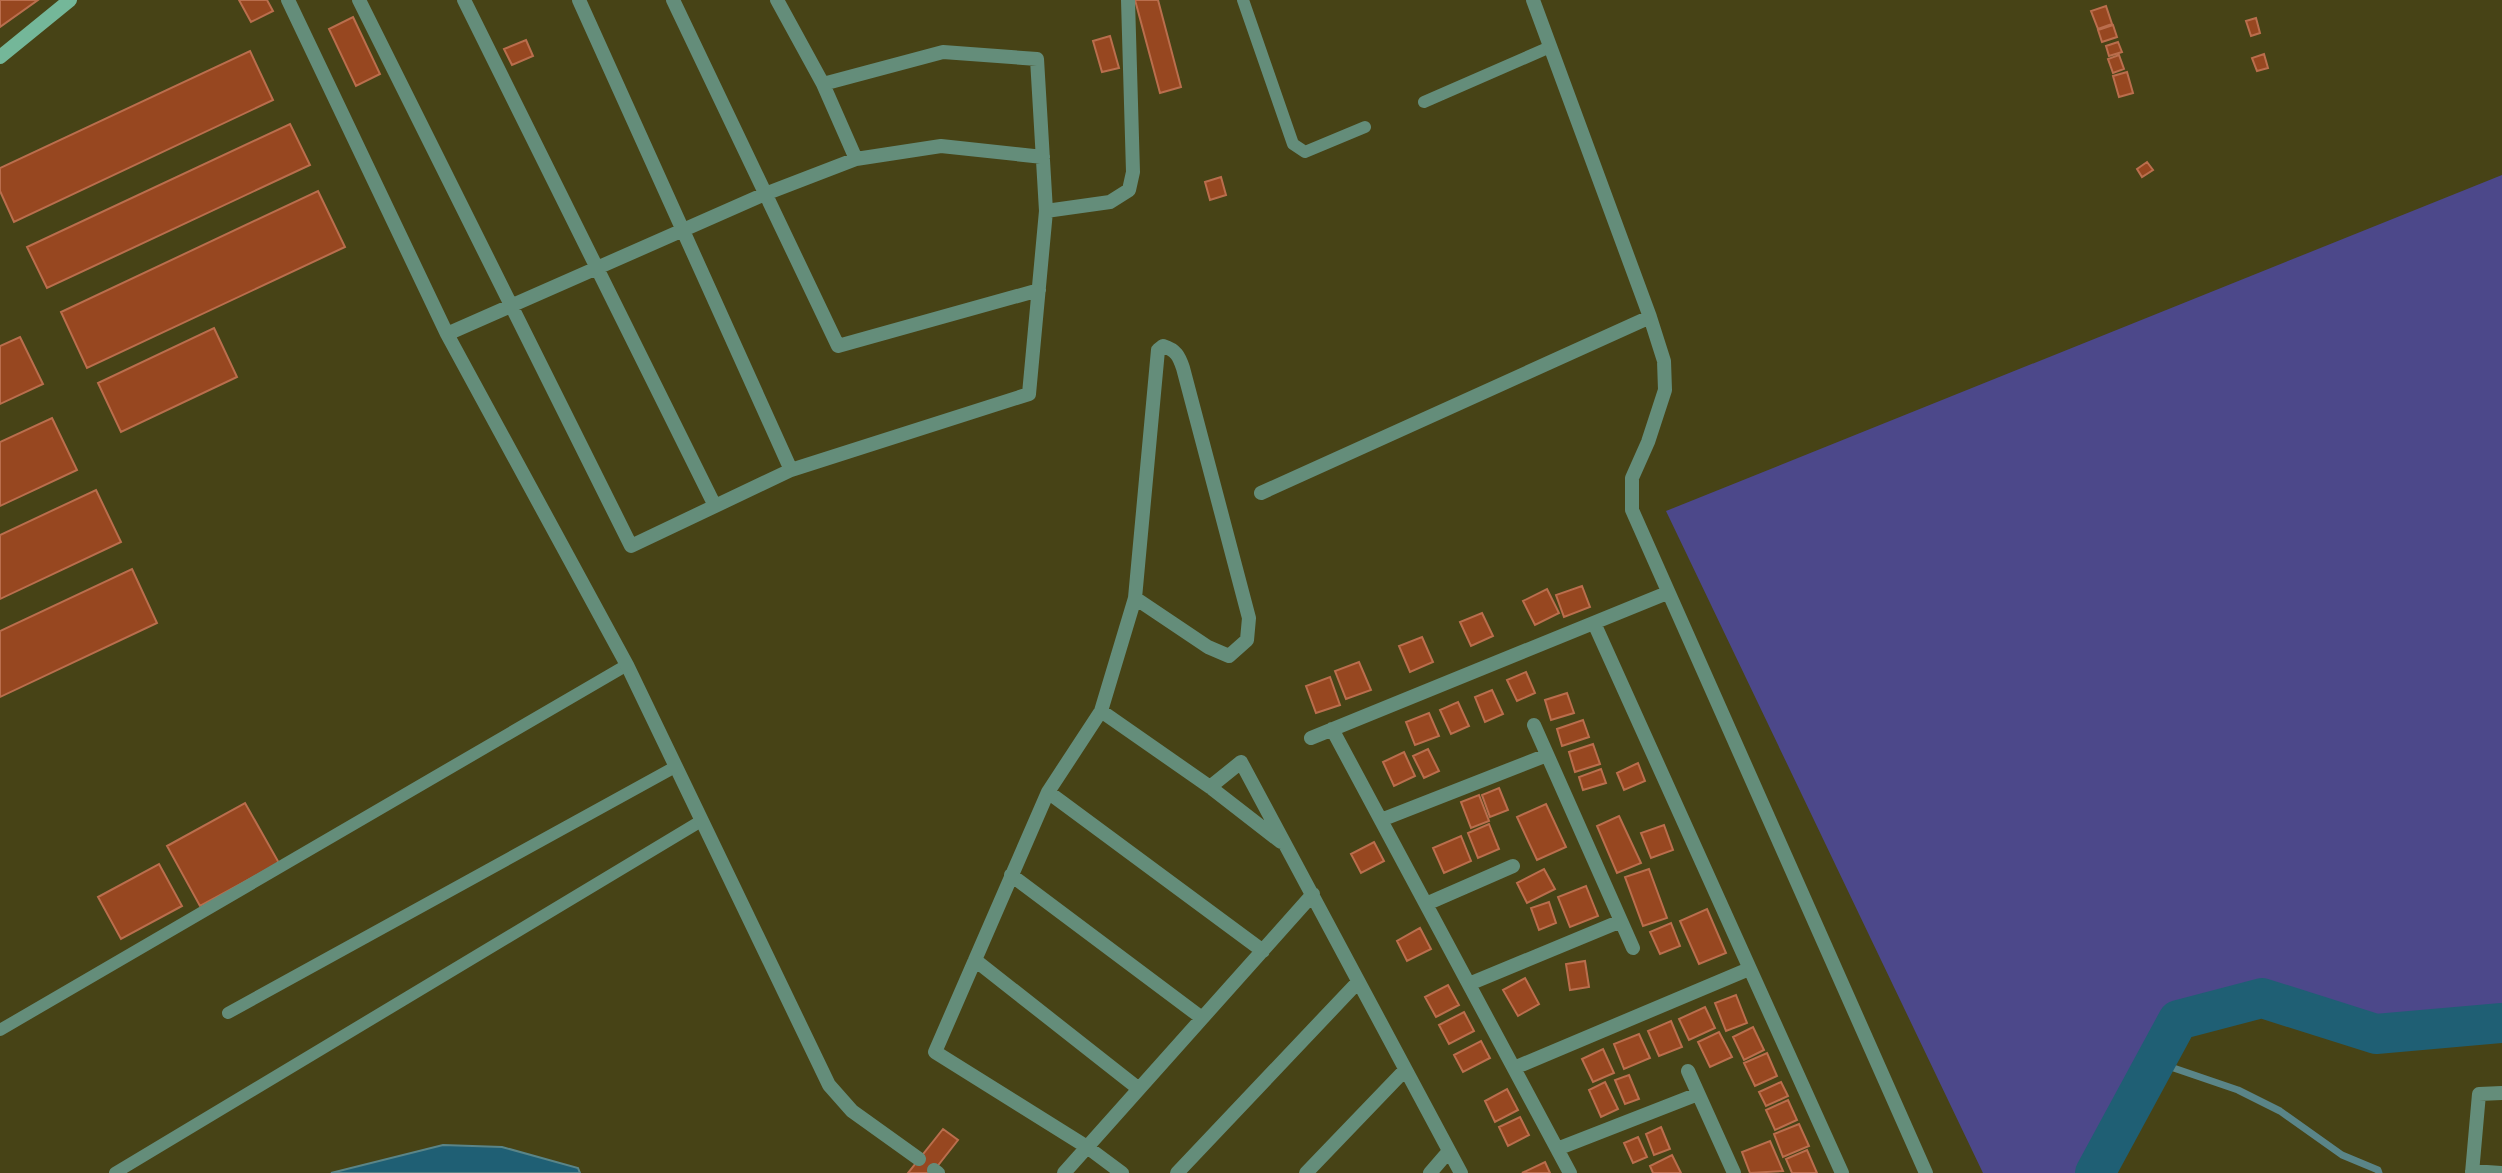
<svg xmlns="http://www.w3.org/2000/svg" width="2502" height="1173" font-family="Barlow,sans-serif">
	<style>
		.green { fill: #4c488a }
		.water { fill: #1f5f74; stroke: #5a8588; stroke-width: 2 }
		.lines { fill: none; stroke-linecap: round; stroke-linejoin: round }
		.stream { stroke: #5a8588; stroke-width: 7 }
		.river { stroke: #1f5f74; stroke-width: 40 }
		.building { fill: #974720; stroke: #ba6e4d; stroke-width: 2 }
		.lane { stroke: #648d7a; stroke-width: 12 }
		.street { stroke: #648d7a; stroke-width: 14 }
		.secondary { stroke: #74b799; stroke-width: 14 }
	</style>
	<rect width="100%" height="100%" fill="#474316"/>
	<path class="green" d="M2502,175V1024L2376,1034L2262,998L2179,1019L2095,1173H1983L1666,511Z"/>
	<path class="water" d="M443,1145L502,1147L578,1168L580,1173H331Z"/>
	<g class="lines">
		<path class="stream" d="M2156,1062L2238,1090L2280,1111L2342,1155L2378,1170L2379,1173"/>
		<path class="river" d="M2095,1173L2178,1020L2262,998L2376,1034L2502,1023"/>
	</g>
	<path class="building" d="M0,0H38L0,27Z
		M239,0H267L273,11L251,22Z
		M1135,0H1158L1181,87L1160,93Z
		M2106,6L2112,24L2098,29L2091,11Z
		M353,17L380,74L356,86L329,29Z
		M2256,18L2260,33L2251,36L2246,21Z
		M2113,25L2117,37L2102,42L2098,30Z
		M1110,36L1119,68L1102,72L1093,41Z
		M526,40L533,56L512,65L504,49Z
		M2118,42L2122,52L2109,56L2106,46Z
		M250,51L273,100L14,222L0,191V168Z
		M2264,54L2268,68L2257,71L2252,58Z
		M2119,55L2124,69L2113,73L2108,59Z
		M2127,72L2133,93L2119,97L2113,76Z
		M290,124L310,165L47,288L27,247Z
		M2147,162L2153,170L2142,177L2137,169Z
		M1221,177L1226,195L1210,200L1205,182Z
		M318,191L345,247L87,368L61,312Z
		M214,328L237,377L121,432L98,383Z
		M20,337L43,384L0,404V346Z
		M52,418L77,470L0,506V442Z
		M96,490L121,542L0,599V535Z
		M132,569L157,623L0,697V631Z
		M1582,586L1590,607L1564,617L1556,595Z
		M1547,589L1559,613L1535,625L1523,601Z
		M1482,613L1493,636L1471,646L1460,622Z
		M1422,637L1433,662L1410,672L1399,646Z
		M1359,662L1371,690L1346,699L1335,671Z
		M1526,672L1535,693L1517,701L1507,680Z
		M1330,677L1340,705L1316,713L1306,686Z
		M1492,690L1503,714L1485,722L1475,697Z
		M1567,693L1574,713L1551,720L1545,700Z
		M1458,702L1469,726L1451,734L1440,710Z
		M1429,713L1439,736L1415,745L1406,722Z
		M1583,720L1589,737L1562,746L1557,729Z
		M1593,744L1600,764L1575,772L1569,752Z
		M1428,749L1439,771L1424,778L1413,756Z
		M1404,752L1415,776L1394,786L1383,762Z
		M1638,763L1645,781L1624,790L1617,773Z
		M1601,769L1606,783L1583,790L1579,777Z
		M1499,788L1508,810L1490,817L1482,795Z
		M1479,795L1489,821L1471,828L1461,802Z
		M245,803L279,863L200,906L167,846Z
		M1546,804L1566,847L1537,860L1517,817Z
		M1619,816L1641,863L1617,873L1597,826Z
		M1489,824L1499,849L1478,858L1468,833Z
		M1664,825L1673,850L1651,858L1641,833Z
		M1461,836L1471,861L1444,873L1433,848Z
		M1374,842L1384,861L1361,873L1351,854Z
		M159,864L182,906L121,939L98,897Z
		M1544,869L1555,889L1527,903L1517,883Z
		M1649,869L1667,918L1643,926L1625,877Z
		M1586,886L1598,916L1570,927L1558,897Z
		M1549,902L1556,923L1539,930L1531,908Z
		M1707,909L1726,953L1699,964L1680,921Z
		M1671,923L1680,946L1660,954L1650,932Z
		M1420,928L1431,949L1407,961L1397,941Z
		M1585,961L1589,987L1570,990L1566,964Z
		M1525,978L1539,1004L1518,1016L1503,990Z
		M1448,985L1459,1005L1436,1017L1425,997Z
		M1736,995L1747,1023L1726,1031L1715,1003Z
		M1705,1007L1715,1028L1689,1040L1679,1019Z
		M1464,1012L1474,1031L1449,1044L1439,1025Z
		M1671,1021L1682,1047L1659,1056L1648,1031Z
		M1753,1027L1764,1050L1744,1060L1733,1037Z
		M1719,1032L1732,1057L1710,1067L1698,1042Z
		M1639,1034L1650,1058L1624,1069L1614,1044Z
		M1481,1041L1490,1058L1463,1072L1454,1055Z
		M1603,1049L1614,1073L1593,1082L1582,1059Z
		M1767,1053L1777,1076L1755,1086L1744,1063Z
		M1629,1075L1639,1099L1625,1104L1615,1080Z
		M1605,1082L1618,1109L1601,1117L1589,1090Z
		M1781,1082L1788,1096L1766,1106L1759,1092Z
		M1507,1089L1518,1110L1495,1122L1485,1101Z
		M1788,1100L1797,1120L1775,1130L1766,1110Z
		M1520,1117L1529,1135L1508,1146L1499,1127Z
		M1799,1124L1809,1146L1783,1157L1774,1134Z
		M1661,1127L1670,1149L1654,1155L1646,1134Z
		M943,1129L958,1140L932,1173H908Z
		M1638,1137L1647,1157L1633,1163L1624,1143Z
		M1770,1141L1783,1171L1750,1173L1742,1152Z
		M1807,1150L1817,1173H1792L1786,1159Z
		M1672,1155L1681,1173H1653L1650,1166Z
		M1545,1162L1550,1173H1522Z"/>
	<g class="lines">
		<path class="lane" d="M1243,0L1293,144L1305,152L1365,127
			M1424,102L1550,47
			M228,1013L675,767
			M0,1030L627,665
			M115,1173L701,821"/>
		<path class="street" d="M288,0L447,334L627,665L829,1085L852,1111L919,1159
			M359,0L631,546L791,470L1029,394L1046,211L1037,59L943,52L823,84
			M464,0L715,506
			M579,0L791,470
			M673,0L838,346L1039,290
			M777,0L823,84L856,159
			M1533,0L1650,317L1664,361L1665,390L1648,442L1632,478V510L1926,1173
			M1046,211L1110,202L1129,190L1133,172L1128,0
			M447,334L765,194L856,159L941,146L1043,157
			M1261,493L1650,317
			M1594,623L1842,1173
			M1101,711L1210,787L1281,842
			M1534,725L1633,948
			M1332,729L1570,1173
			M1311,738L1667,593
			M1210,787L1241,762L1461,1173
			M1048,792L1263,951
			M1381,820L1547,755
			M1011,875L1202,1018
			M1426,904L1513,866
			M975,960L1139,1089
			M1469,984L1621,921
			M1514,1068L1749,969
			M1688,1071L1734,1173
			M1557,1149L1698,1094
			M934,1170L938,1173
			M2472,1171L2501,1173
			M1064,1173L1313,894
			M1122,1173L1087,1147L935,1052L1048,792L1101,711L1135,598L1158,350L1163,346C1176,350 1179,356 1183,368L1249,618L1247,640L1229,656L1208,647L1135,598
			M1177,1173L1358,982
			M1306,1173L1405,1070
			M1430,1173L1449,1151
			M2472,1173L2479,1094L2502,1093"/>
		<path class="secondary" d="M0,57L70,0"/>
	</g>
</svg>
